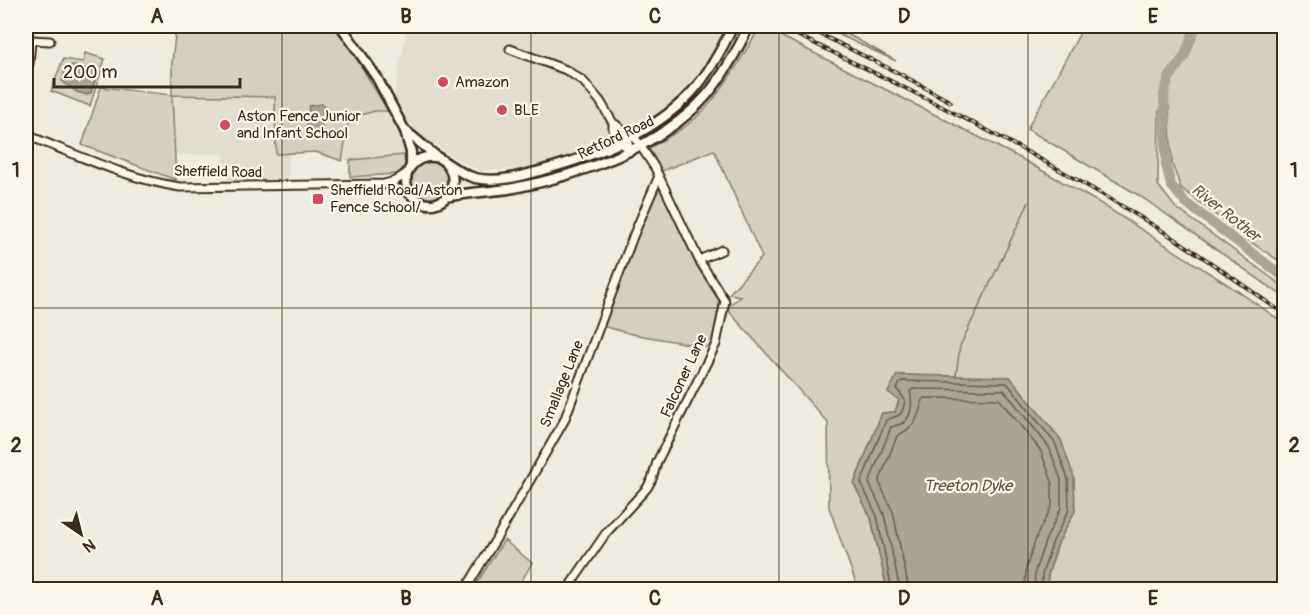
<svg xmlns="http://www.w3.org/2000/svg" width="1310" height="615" font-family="Pangolin,sans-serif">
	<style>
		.built { fill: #e2dcd1 }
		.green { fill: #d5cec3; stroke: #887c70; stroke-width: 1.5 }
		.water { fill: #aca397; stroke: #7f7367; stroke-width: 1.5 }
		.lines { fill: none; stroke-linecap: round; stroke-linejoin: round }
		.shore { stroke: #685a4e; stroke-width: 1.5 }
		.stream { stroke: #7f7367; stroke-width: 1.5 }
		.river { stroke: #aca397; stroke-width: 10 }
		.minor-casing { stroke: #3b2a1e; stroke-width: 11 }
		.major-casing { stroke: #3b2a1e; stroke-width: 13 }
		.minor { stroke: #fbf7ec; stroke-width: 7 }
		.major { stroke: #fbf7ec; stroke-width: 8 }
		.rail-casing { stroke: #3b2a1e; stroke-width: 4 }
		.rail { stroke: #fbf7ec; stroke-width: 1.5; stroke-dasharray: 4.5; stroke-linecap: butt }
		.grid { fill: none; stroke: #3b2a1e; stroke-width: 1.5; stroke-opacity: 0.55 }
		.poi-dot { fill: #d1495b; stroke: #fbf7ec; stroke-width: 2 }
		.labels { text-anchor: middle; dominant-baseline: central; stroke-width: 4.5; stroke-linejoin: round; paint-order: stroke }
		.poi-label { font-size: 15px; fill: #3b2a1e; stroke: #fbf7ec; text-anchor: start }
		.street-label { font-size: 15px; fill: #3b2a1e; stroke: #fbf7ec }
		.water-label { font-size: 16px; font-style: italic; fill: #635448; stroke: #fbf7ec }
		.neatline { fill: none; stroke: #3b2a1e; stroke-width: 2 }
		.grid-label { font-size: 20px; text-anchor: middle; font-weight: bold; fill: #3b2a1e }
	</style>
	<rect width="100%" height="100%" fill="#f0ebe0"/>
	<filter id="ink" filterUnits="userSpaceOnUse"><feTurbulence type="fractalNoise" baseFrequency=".0167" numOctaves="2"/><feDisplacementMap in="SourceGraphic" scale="12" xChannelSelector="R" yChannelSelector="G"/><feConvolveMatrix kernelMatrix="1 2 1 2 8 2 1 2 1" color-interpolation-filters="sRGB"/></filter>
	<g filter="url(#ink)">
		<path class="built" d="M407,26H726L703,70L683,95L652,120L616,139L574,156L529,168L480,171L457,159L424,138L404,155L342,161L348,118L375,111H388L395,93Z
			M172,95L275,97L276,153L288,154L289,180H226L224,154L175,155Z"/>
		<path class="green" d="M176,26H334L343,36L388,111H375L349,118L342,161L316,152L276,154L275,97L172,95L176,180L82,145L101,87L172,95V62Z
			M761,26L1020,158L1103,205L1236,290L1284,323V589H1047L1048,575L1058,543L1075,511L1061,440L1010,377L897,375L889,392L899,400L895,412L882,413L854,484L871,518L887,589H858L829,507L828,423L726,308L741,296L729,294L762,257L714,150L662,171L649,148C667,138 688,127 703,111C727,86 743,54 761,26Z
			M820,26H833L896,61Z
			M1084,26H1284V264L1252,243L1181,188L1172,164L1169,106L1159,111L1158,185L1175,207L1284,287V297L1140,196L1027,129Z
			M85,53L105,59L90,106L51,91L63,59L83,62Z
			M404,155L405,166L397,174L350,177V160Z
			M412 180a18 18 0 1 1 36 0a18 18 0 1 1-36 0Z
			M657,187H660L665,197L696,263L719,298V314L715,336L711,348L632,334L602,326Z
			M504,540L532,563L517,589H473Z"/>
		<path class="water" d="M72,65L81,69L89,68L97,74L91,93L87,95L77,92L62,81L66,69Z
			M322,104L324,107L321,133L317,136H307L306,133L309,106Z
			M897,375L1010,377L1061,440L1074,477L1075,511L1058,543L1048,575L1047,589H887L871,518L854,484L882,413L895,412L899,400L888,392Z"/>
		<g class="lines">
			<path class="shore" d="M892,590L877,516L861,483L886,420C900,414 902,418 905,400L897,389L900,383L902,381L1007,383L1055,443L1068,479L1069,510L1053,541L1042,574V590
				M900,590L884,514L869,483L891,427C894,426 898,425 901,424C912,419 913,402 910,391L913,389L1004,390L1049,447L1061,480V508L1046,539L1035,571L1034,590
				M909,590L893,512L879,482L897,436C914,427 919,419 922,400L924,398L999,399L1041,451L1052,482V506L1037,535L1026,568L1025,590"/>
			<path class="stream" d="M956,376L960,346L1029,202"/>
			<path class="river" d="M1196,26L1184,57L1169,78L1164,94L1166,165L1171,185L1186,203L1284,277"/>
			<g class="minor-casing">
				<path id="minor" d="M26,31L31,40L29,64
					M31,40L50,41
					M510,49L566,70L583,81L600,101L613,123V130L620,143L629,150
					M613,123C623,128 629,140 629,150
					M26,135C76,154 127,179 180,187L384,184L395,181L407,173
					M384,184L411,194
					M699,260L722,250
					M571,584L606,533L647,488L652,479L657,462L716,344L725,301L699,260L655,168L634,136
					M465,590L502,529L564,421L634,234L659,176"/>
			</g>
			<g class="major-casing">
				<path id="major" d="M341,26L377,78L405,131L411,152V166
					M407,132L436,156
					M446,163C465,186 440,215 417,200C393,183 412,150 439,158C450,165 462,175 475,178C498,183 521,176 543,170C597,155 653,134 692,92C709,73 722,49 733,26
					M446,197C468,192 492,192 514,188C580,175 661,147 706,96C724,75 737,51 749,26"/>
			</g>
			<use href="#minor" class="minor"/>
			<use href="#major" class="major"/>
			<g class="rail-casing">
				<path id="rail" d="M778,26C912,90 1046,157 1172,237C1210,261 1247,288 1284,314
					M804,26L902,75L951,102"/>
			</g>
			<use href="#rail" class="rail"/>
		</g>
	</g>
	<path class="grid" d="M282,26V590M531,26V590M779,26V590M1028,26V590M26,308H1284"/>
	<g class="poi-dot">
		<circle cx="443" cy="82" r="6"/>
		<circle cx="502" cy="110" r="6"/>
		<circle cx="225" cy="125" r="6"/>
		<rect x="312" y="193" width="12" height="12" rx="3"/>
	</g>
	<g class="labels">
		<g class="poi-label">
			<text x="455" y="82">Amazon</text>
			<text x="514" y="110">BLE</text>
			<text x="237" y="116">Aston Fence Junior<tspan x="237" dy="17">and Infant School</tspan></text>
			<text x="330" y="190">Sheffield Road/Aston<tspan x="330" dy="17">Fence School/</tspan></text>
		</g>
		<g class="street-label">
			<text transform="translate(616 138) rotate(-25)">Retford Road</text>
			<text transform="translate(218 172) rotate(1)">Sheffield Road</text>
			<text transform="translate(684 376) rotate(-65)">Falconer Lane</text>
			<text transform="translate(562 384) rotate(-68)">Smallage Lane</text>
		</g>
		<g class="water-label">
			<text transform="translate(1226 213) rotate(38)">River Rother</text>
			<text x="968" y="486">Treeton Dyke</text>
		</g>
	</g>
	<rect width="1310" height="615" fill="none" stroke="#fbf7ec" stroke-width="66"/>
	<g transform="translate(81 534) rotate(145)" stroke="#fbf7ec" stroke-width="4.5" paint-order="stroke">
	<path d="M0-4.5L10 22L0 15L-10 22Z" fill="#3b2a1e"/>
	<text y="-9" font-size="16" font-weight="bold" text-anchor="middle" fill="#3b2a1e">N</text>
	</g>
	<path d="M54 78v9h186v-9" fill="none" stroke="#3b2a1e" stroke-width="3"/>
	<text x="63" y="78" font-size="18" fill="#3b2a1e" stroke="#fbf7ec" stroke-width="4.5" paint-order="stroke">200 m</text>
	<rect x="33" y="33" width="1244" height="549" class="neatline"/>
	<g class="grid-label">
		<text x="157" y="23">A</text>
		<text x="406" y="23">B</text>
		<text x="655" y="23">C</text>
		<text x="904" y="23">D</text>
		<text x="1153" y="23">E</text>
		<text x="16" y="177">1</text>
		<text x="1294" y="177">1</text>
		<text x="16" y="452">2</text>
		<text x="1294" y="452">2</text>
		<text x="157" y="605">A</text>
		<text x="406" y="605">B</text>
		<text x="655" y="605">C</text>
		<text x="904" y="605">D</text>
		<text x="1153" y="605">E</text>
	</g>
</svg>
